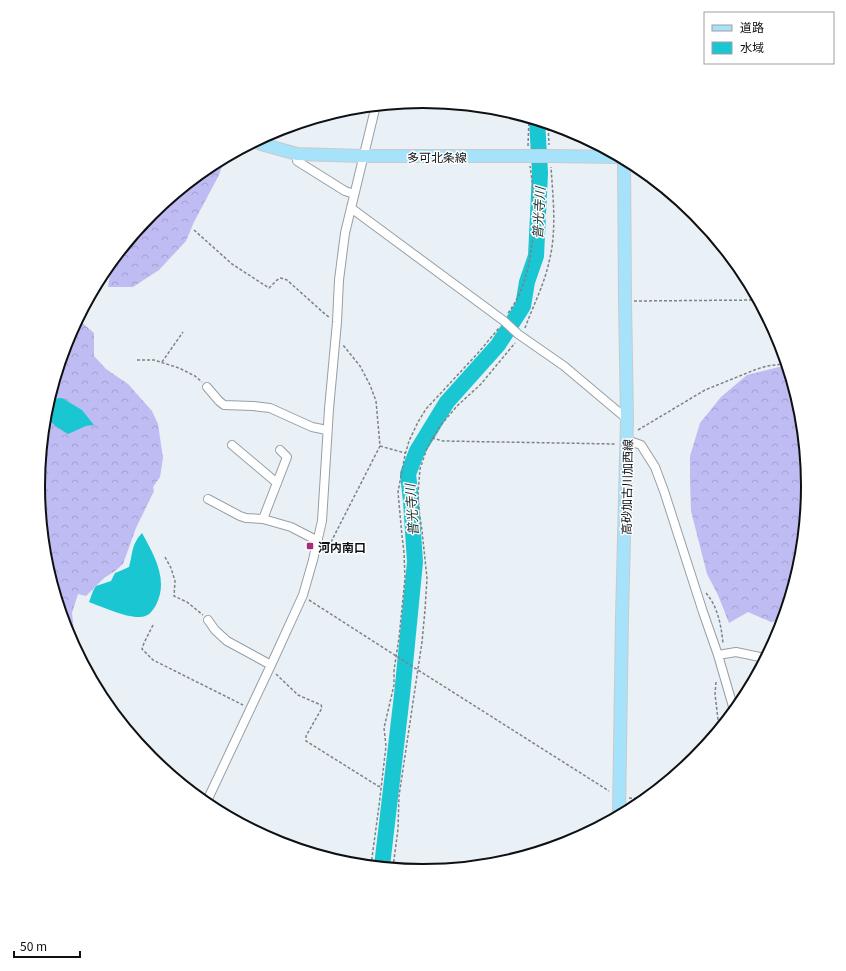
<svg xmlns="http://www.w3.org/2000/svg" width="846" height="971" font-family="Georgia,'Noto Sans JP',serif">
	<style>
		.forest { fill: url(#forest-crowns) }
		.water { fill: #1bc6d3 }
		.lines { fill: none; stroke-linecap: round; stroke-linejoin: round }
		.river { stroke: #1bc6d3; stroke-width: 16 }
		.minor-casing { stroke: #989fa4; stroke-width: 10 }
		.primary-casing { stroke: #cacacb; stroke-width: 14 }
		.path { stroke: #7d8286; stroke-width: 1.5; stroke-dasharray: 3 2; stroke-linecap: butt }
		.minor { stroke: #fff; stroke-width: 8 }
		.primary { stroke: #a6e3fa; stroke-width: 12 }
		.poi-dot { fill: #aa2b7a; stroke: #fff; stroke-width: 1.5 }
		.labels { text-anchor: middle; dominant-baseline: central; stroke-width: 3; stroke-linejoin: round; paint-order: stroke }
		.street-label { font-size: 12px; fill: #0e1012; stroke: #fff }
		.poi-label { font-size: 12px; font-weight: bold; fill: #0e1012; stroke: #fff; text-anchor: start }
		.water-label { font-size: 13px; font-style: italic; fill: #1a3335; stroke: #fff }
		.rim { fill: none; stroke: #0e1012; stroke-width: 2 }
	</style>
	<defs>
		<pattern id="forest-crowns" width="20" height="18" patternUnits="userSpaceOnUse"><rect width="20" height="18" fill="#bebcf3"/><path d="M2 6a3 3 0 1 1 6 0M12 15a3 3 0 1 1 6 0" fill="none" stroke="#a2a1cf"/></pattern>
	</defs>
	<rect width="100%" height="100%" fill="#e9f0f6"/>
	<path class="forest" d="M225,157L219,175L194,222L186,241L159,270L133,287H108L110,274L105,269L151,213L209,165Z
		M79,320L94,333V356L106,369L128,384L152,411L158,424L163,458L160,477L153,487L154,491L136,528L123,564L115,571L104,578L86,596L78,594L72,613L76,650L67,633L45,560L38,485L45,410L67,338L76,322Z
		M787,365L801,411L808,486L801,561L783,620L771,622L748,612L729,623L718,595L707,574L691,511L690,481V456L700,423L721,397L747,375Z"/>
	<path class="water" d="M62,398L82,410L94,425L86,426L68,434C61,430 45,420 45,411C46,407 48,403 49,399Z
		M142,533C154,555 169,580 156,605C152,612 148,617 140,617C127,618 102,607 89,602L93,591L96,586L111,581L115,573L120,571L129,567C133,553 131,545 142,533Z
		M758,670L759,671L743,700L742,692L753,674Z"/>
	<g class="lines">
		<path class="river" d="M382,866L402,695L415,562L411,501L408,474L417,451L447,402L498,345L523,306L527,282L536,256L540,173L537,120"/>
		<g class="minor-casing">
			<path id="minor" d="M297,154V161L345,191L354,194
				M351,208L504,321L518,334L564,366L627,419
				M207,387L219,401L224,405L253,406L270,408L312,427L327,430
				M627,440L641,445L655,467L664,491L703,612L718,655L734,710
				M232,445L277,483
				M208,499L240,516L246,518L263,519L291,527L318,541
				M263,519L287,457L280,450
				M317,544L320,545L327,549
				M208,620L215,630L227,641L271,665
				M718,655L736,652L765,658
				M206,803L271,665L303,595L313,560L322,521L329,409L337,322L339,280L345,233L376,105"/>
		</g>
		<g class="primary-casing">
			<path id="primary" d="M255,141L261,144L297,154L363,156H550L621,157
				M619,815L622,618L627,419L625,301L624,159"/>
		</g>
		<path class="path" d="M548,123L549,145
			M528,146L529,117
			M194,230L232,264L269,288L277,280L281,278L287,280L326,315L329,317
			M634,301L758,300
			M508,313C530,285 534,240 534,206C533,200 534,194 533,188C532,180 531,173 530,166
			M525,328C533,306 544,285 549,262C557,231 553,198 551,167
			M137,360H154L179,368L195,376L202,382
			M162,362L183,332
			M638,430L705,390L757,369L767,366L783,364L786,363
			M432,438L443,441L616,444
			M380,446L405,453
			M331,542L380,446L376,401L370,385L360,366L343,345
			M165,557L171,568L175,581L174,596L187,602L203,615
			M706,593C718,607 721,625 723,643
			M309,600L418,670L609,791
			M153,625L144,643L142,649L153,660L243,705
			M276,674L298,695L321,705L322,708L306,736V741L378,786L382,787
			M716,682L715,694L719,728
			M629,798L645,799
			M371,865L379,806L386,746L384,728L394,685V670L399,638L405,578L404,552L402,536L398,492L405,455L409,441L418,422L426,409L478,353L499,328
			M393,867L398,829L399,796L422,642L425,610L427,578L422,531L419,510L418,494L420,469L427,448L440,426L457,406L481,384L515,343"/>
		<use href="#minor" class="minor"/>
		<use href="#primary" class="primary"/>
	</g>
	<rect class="poi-dot" x="306" y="542" width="8" height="8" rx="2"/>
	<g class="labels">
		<g class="street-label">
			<text x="437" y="156">多可北条線</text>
			<text transform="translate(626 487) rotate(-89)">高砂加古川加西線</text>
		</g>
		<g class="poi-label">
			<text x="318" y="546">河内南口</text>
		</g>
		<g class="water-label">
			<text transform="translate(538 213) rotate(-87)">普光寺川</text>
			<text transform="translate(411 510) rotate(-94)">普光寺川</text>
		</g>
	</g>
	<path d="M0 0H846V971H0ZM45 486a378 378 0 1 1 756 0a378 378 0 1 1-756 0Z" fill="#fff" fill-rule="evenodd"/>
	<path class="rim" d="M45 486a378 378 0 1 1 756 0a378 378 0 1 1-756 0Z"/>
	<rect x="704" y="12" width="130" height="52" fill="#ffffff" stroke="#9f9fa0"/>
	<rect x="712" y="25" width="20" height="6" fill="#a6e3fa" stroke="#9f9fa0"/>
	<text x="740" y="32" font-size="12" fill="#0e1012">道路</text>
	<rect x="712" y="42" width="20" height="12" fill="#1bc6d3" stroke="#9f9fa0"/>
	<text x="740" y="52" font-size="12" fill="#0e1012">水域</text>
	<path d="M14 951v6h66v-6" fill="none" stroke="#0e1012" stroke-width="2"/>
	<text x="20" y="951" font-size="12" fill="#0e1012" stroke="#ffffff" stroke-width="3" paint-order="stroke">50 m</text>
</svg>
